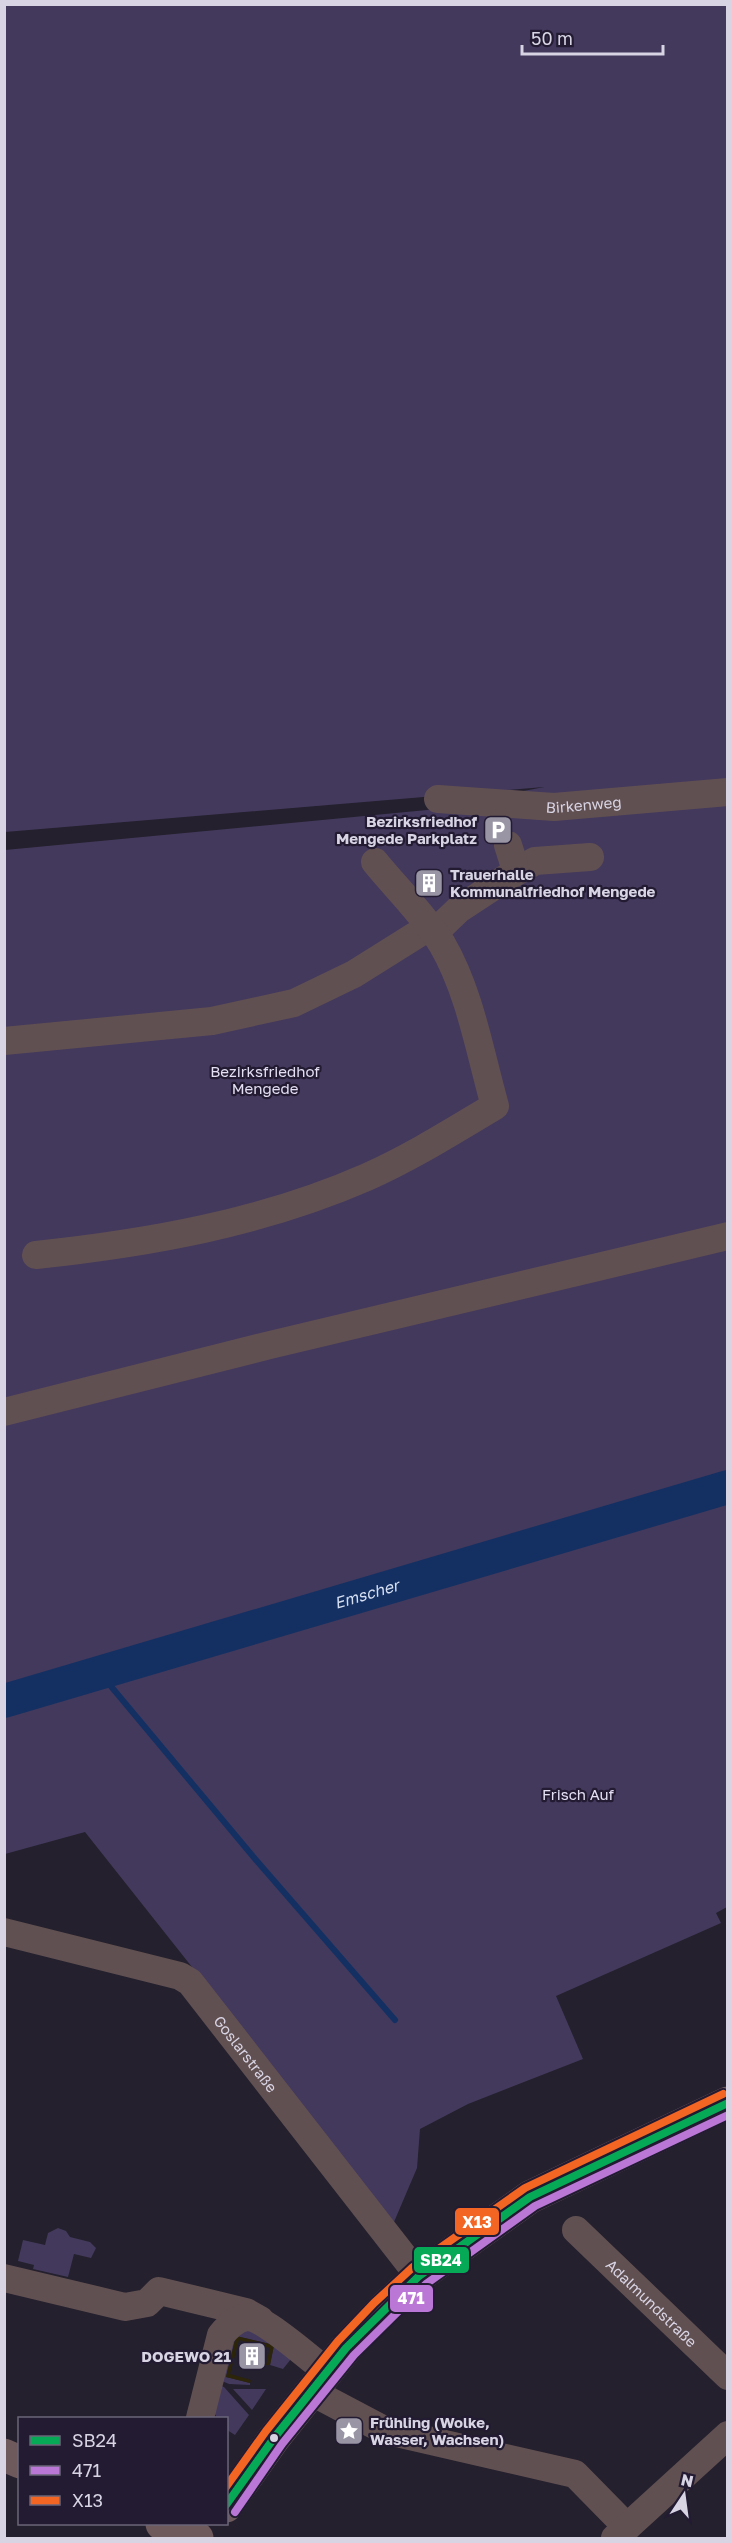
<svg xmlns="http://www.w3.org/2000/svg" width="732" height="2543" font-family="'Golos Text',sans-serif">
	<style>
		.green { fill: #43395c }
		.sand { fill: #2d250a }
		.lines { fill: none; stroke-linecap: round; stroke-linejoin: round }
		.stream { stroke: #143063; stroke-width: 6 }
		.river { stroke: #143063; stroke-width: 34 }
		.minor { stroke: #615052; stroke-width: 28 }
		.major { stroke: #6e595c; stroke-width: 33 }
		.bus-1-casing { stroke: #221b32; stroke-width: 12 }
		.bus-2-casing { stroke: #221b32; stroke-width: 12 }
		.bus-3-casing { stroke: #221b32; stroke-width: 12 }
		.bus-1 { stroke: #06aa56; stroke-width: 8 }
		.bus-2 { stroke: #ba77d6; stroke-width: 8 }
		.bus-3 { stroke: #f26522; stroke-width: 8 }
		.bus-dot { fill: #d8d4e4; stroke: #221b32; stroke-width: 2 }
		.labels { text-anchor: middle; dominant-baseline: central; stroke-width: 4.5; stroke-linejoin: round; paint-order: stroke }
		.street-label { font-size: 15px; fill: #d8d4e4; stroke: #221b32 }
		.poi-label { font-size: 15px; font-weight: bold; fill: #d8d4e4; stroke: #221b32; text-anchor: end }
		.park-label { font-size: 15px; fill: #e4dff3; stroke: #221b32 }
		.water-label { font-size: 16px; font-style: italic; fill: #d5dff1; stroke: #221b32 }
		.line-badge { stroke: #221b32; stroke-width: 2 }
		.badge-label { font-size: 16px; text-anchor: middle; font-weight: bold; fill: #fff }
	</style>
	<rect width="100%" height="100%" fill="#24202d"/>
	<path class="green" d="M5,5H727V1907L716,1913L721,1923L556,1996L583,2059L468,2104L420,2129L417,2168L394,2222L85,1832L5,1854V850L427,810L544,787L5,832Z
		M58,2228L66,2231L70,2237L90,2242L96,2248L91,2258L74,2254L68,2277L33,2269L34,2265L18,2261L23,2240L45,2245L48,2233Z
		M245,2326L295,2354L283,2369L270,2365L274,2345L236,2336L226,2377L250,2383V2385L229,2384L215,2378L224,2346Z
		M214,2383L224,2387L249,2415L235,2435L227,2430L226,2418H215L216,2415L207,2411Z
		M233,2389H266L252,2410Z"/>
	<path class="sand" d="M236,2336L274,2345L270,2365H266L270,2348L239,2340L230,2374L251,2380L250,2383L226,2377Z"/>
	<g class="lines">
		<path class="stream" d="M99,1672L256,1860L395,2020"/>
		<path class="river" id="s1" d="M4,1701L728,1487"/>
		<g class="minor">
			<path id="s2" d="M438,799L554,807L728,792"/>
			<path d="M514,873L535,861L590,857"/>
			<path d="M434,933L459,909L514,873V864L508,845"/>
			<path d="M4,1041L212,1021L294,1003L354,974L429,927"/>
			<path d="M36,1255C149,1243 262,1223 367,1177C412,1157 453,1131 495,1106C480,1053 470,992 442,944C424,915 397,889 375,862"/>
			<path d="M4,1412L270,1345L728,1236"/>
			<path id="s3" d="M4,1932L180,1976L190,1982L419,2276"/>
			<path id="s4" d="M576,2230L728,2376"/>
			<path d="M4,2278L125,2307L147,2303L159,2291L246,2312L260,2320"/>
			<path d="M312,2392L384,2430L575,2474L627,2527"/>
			<path d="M200,2418L221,2335C227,2328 236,2318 247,2317C263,2317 312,2360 327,2372"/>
			<path d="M615,2538L728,2435"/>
		</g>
		<path class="major" d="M4,2455L20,2462
			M226,2506L274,2438L346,2348L381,2311L419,2276L530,2197L728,2103
			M162,2524L197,2538"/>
		<g class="bus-1-casing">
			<path id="bus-1" d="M226,2505L274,2438L346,2348L419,2276L530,2197L728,2103"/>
		</g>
		<g class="bus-2-casing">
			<path id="bus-2" d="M235,2512L282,2444L354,2355L426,2284L535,2206L728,2115"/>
		</g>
		<g class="bus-3-casing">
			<path id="bus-3" d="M226,2487L266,2431L338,2341L374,2303L413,2267L525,2188L723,2094"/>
		</g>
		<use href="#bus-1" class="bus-1"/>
		<use href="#bus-2" class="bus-2"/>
		<use href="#bus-3" class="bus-3"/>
	</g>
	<defs>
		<g id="parking-square" transform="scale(1.5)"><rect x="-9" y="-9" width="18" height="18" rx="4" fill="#9995a4" stroke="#221b32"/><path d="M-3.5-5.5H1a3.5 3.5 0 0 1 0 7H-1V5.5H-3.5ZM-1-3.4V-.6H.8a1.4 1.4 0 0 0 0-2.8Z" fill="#fff"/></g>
		<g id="building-square" transform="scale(1.5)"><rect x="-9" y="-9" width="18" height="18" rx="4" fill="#9995a4" stroke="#221b32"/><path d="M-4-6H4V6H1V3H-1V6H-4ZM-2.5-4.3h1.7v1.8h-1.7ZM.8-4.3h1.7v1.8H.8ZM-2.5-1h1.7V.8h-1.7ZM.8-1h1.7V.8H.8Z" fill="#fff"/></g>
		<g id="sight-square" transform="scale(1.5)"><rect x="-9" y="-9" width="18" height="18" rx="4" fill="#9995a4" stroke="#221b32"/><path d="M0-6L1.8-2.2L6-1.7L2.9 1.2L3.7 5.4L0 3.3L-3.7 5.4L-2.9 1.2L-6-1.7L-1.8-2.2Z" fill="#fff"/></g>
	</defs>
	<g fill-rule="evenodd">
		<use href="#parking-square" x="498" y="830"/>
		<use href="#building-square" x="429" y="883"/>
		<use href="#building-square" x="252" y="2356"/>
		<use href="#sight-square" x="349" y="2431"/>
	</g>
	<circle class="bus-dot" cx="274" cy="2438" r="5"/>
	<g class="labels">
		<g class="street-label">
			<text stroke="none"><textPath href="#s2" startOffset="146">Birkenweg</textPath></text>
			<text stroke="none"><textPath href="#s3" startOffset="284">Goslarstraße</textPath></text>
			<text stroke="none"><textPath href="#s4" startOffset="105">Adalmundstraße</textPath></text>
		</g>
		<g class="poi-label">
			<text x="477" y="821">Bezirksfriedhof<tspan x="477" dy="17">Mengede Parkplatz</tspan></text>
			<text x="450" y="874" text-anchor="start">Trauerhalle<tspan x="450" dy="17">Kommunalfriedhof Mengede</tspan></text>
			<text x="231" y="2356">DOGEWO 21</text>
			<text x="370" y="2422" text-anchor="start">Frühling (Wolke,<tspan x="370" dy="17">Wasser, Wachsen)</tspan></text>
		</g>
		<g class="park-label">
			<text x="265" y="1071">Bezirksfriedhof<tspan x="265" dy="17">Mengede</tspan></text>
			<text x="578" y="1794">Frisch Auf</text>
		</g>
		<g class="water-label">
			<text stroke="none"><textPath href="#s1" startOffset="378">Emscher</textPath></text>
		</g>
	</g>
	<g class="line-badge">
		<rect x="454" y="2207" width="46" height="29" rx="6" fill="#f26522"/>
		<rect x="413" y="2246" width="57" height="28" rx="6" fill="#06aa56"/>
		<rect x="389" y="2284" width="45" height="29" rx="6" fill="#ba77d6"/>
	</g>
	<g class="badge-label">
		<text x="477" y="2228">X13</text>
		<text x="441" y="2266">SB24</text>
		<text x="411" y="2304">471</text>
	</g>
	<rect width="732" height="2543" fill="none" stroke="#d8d4e4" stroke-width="12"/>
	<rect x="18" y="2417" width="210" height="108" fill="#221b32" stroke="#6b6579" stroke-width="1.5"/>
	<rect x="30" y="2436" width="30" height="9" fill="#06aa56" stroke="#6b6579" stroke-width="1.5"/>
	<text x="72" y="2447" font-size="18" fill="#d8d4e4">SB24</text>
	<rect x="30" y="2466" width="30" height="9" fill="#ba77d6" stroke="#6b6579" stroke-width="1.5"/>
	<text x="72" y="2477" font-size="18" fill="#d8d4e4">471</text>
	<rect x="30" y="2496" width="30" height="9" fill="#f26522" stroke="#6b6579" stroke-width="1.5"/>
	<text x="72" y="2507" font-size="18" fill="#d8d4e4">X13</text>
	<g transform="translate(684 2495) rotate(13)" stroke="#221b32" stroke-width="4.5" paint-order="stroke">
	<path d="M0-4.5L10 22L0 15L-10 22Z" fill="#d8d4e4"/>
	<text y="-9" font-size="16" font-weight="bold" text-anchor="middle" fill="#d8d4e4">N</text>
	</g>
	<path d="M522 45v9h141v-9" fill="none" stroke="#d8d4e4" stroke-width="3"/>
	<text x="531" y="45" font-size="18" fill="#d8d4e4" stroke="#221b32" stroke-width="4.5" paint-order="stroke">50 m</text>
</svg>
